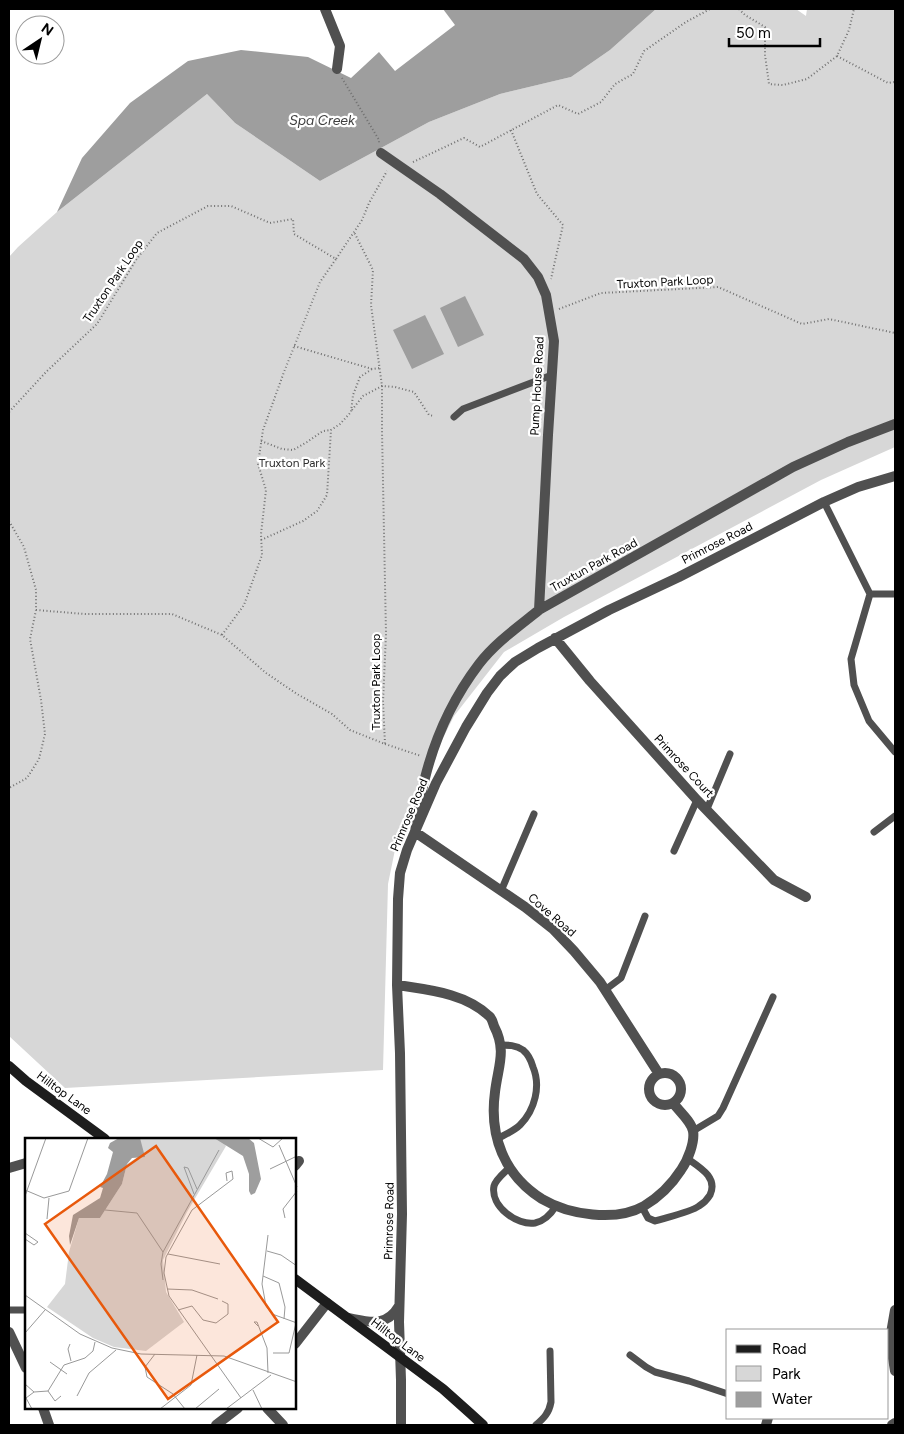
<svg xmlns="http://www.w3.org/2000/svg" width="904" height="1434" font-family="Figtree,sans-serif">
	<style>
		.green { fill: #d7d7d7 }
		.water { fill: #9e9e9e }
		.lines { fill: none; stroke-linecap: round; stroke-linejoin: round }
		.path { stroke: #727272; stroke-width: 2; stroke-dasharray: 1 2.5; stroke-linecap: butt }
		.lane { stroke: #505050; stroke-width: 7 }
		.street { stroke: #505050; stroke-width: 10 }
		.secondary { stroke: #1d1d1d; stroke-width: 10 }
		.labels { text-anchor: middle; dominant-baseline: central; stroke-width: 4.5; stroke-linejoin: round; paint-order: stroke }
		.street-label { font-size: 12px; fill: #000; stroke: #fff }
		.park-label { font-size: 12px; fill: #2e2e2e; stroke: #fff }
		.water-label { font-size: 14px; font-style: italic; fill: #3f3f3f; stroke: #fff }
		.inset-road { fill: none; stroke: #999; stroke-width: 1 }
		.view { fill: #e8590c; fill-opacity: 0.15; stroke: #e8590c; stroke-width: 2.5 }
		.inset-edge { fill: none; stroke: #000; stroke-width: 2.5 }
	</style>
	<rect width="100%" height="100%" fill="#fff"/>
	<path class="green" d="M656,9H796L806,16L807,9H895V447L821,480L564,617L504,652L454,716L416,792L397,840L388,884L383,1070L65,1088L9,1036V257L18,247L57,212L207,94L235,123L320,181L429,122L500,94L571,77L610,50Z"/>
	<path class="water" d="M443,9H656L610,50L571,77L500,94L429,122L320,181L235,123L207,94L57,212L82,158L130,103L188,61L241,50L308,57L351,78L379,52L395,71L455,25Z
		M465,296L484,335L458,347L440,308Z
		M425,315L444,354L412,369L393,330Z"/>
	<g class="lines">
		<path class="path" d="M739,9L745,15L765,27V55L769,84L783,85L807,79L837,56L849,30L854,9
			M837,56L888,83L895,82
			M342,78L379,140V143
			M511,130L537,194L563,225L551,279
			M413,162L464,138L480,147L558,105L578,114L601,102L615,84L633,74L644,51L686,22L710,9
			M559,309L601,293L718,287L802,324L829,319L895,333
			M294,346L372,369L380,368
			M352,410L363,396L382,386L371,305L373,270L354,232
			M9,412L46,372L97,324L136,260L157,233L208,206H231L270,223L293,219L294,234L336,259L362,220L369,203L387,171
			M261,441L282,449L293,450L307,442L323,431L331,430
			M9,521L24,547L36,590V610L30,639L41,700L45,734L39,759L27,778L9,788
			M261,540L303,521L317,511L327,495L331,430L340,424L351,412L353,395L360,377L372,369
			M36,610L85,614H172L222,635L266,673L297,694L332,714L350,730L385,744L383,702L386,634L382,431V386L395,387L414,392L429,415L434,416
			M222,635L244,605L262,555L261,534L266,490L258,464L263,430L284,372L320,282L336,259
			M385,744L421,756"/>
		<path class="lane" d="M454,417L463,409L552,375
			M824,502L870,594L851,659L854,685L869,721L895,752
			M870,594H895
			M707,809L730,754
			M874,832L895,816
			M674,851L697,800
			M501,891L534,814
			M605,990L621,978L645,916
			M693,1131L718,1116L723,1108L773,997
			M497,1139C504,1135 514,1131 520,1125C535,1110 541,1086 533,1067C531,1060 529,1055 523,1050C516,1045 508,1045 500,1045
			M509,1168C504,1173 496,1179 494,1186C490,1206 517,1226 535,1223C545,1221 551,1214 556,1206
			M642,1207L648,1218L655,1221C667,1217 689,1213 699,1206C704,1203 707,1200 710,1195C718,1178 701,1168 688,1159
			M9,1310H26
			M630,1355L646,1367L655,1372L689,1381L728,1394
			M536,1425C544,1418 549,1413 551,1402L550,1351"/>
		<path class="street" d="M325,9L340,46L337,69
			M381,153L440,194L524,259L538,277L546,295L554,341L548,435L539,610
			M555,638L590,681L697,800L774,880L806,897
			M397,985C429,990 465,993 489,1016C492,1018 493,1023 494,1026C507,1051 498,1066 495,1092C489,1136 504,1175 542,1199C569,1215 616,1222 644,1206C659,1197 672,1184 681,1170C688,1160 695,1142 693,1131C691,1121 679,1111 673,1103
			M649 1089a16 16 0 1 1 32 0a16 16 0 1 1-32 0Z
			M659,1074L600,982L574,951L553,929L525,907L415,832C418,814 420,796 425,778C435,738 454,697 479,664C495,643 518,627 539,610L793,467L848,442L895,424
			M295,1166L299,1161
			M9,1168L26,1163
			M895,1310L890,1339L895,1371
			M348,1318C369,1322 386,1328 399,1306
			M9,1332L26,1368
			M295,1344L327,1303
			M43,1408L49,1425
			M267,1408L283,1425
			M216,1425L238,1408
			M401,1425V1380L399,1322L402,1214L400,1053L397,985L398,899L400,873L407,850L436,783L466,727L487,693L500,676L515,662L538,648L609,610L679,577L824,502L858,487L895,476
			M766,1425L768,1418
			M892,1425L895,1423"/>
		<path class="secondary" d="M9,1066L26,1081L105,1139
			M295,1279L443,1389L471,1414L483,1425"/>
	</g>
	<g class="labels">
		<g class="street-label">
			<text transform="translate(113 281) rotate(-56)">Truxton Park Loop</text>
			<text transform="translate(665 282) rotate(-3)">Truxton Park Loop</text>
			<text transform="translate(537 386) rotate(-87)">Pump House Road</text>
			<text transform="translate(717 543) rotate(-27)">Primrose Road</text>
			<text transform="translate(594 565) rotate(-29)">Truxtun Park Road</text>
			<text transform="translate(376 682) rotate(-90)">Truxton Park Loop</text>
			<text transform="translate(684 766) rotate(47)">Primrose Court</text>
			<text transform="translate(409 815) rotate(-67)">Primrose Road</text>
			<text transform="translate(552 915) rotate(41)">Cove Road</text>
			<text transform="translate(64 1093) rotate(36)">Hilltop Lane</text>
			<text transform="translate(389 1221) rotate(-89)">Primrose Road</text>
			<text transform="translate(398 1340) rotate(37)">Hilltop Lane</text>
		</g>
		<g class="park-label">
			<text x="292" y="463">Truxton Park</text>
		</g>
		<g class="water-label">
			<text x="322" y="120">Spa Creek</text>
		</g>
	</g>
	<g transform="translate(25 1138)">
		<rect width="271" height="271" fill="#fff"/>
		<path d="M115,0H189L197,2L201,8L162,74L138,122L141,154L159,184L121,213L89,209L68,200L22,169L40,146L44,114L54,80H75L97,46L102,26L113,19Z" fill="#d7d7d7"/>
		<path d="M94,0H115L120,19L107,20L102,26L97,46L75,80H54L45,107L44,98L48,77L75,60L78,50L75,49L82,36L88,14L83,10L85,5ZM189,0H223L229,5L236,41L230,55L226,57L224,53V36L218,18Z" fill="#9e9e9e"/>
		<path class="inset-road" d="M233,0L248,9L258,0M254,7L272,49M245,31L272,18M202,43L201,35L207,33L208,41L167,72L141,119L139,135L144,158L216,260M0,52L19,60L44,53L63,0M169,56L159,29L163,30L172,51M0,58L21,0M80,72L112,75L138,114M260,80L258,71L272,53M22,81L24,60M0,95L13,104L9,107L0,101M243,97L237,146L241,168L247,176L272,185M242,113L256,117L272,128M143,116L195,126M238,138L254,145L260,169L259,181M138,142L136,126L138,114L194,12M142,151L167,152L193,161M0,157L55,196L87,210L116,216L199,218L272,244M153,172L167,168L178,182L191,185L203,176V166L197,163M233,188L229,184H232L242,210L243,235M0,195L20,172M45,206L43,211L46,223M248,215H264L271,185M130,216L120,229L122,239L148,256L160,271M25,224L42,236M0,246L9,254L23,253L39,227L60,220L68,213L70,204M228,252L237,271M23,253L30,263L36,258M52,258L64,235L91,212M7,271L1,260L9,254M135,271L166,247L172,217M170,271L194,251M201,271L246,237"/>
		<path class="view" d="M131,8L253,184L143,261L20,86Z"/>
		<rect width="271" height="271" class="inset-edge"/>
	</g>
	<rect width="904" height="1434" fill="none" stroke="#000000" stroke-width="20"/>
	<rect x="726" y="1329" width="162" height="90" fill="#ffffff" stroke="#999999"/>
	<rect x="736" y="1345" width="25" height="8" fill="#1d1d1d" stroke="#999999"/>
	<text x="772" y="1354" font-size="15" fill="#000000">Road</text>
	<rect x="736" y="1366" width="25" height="15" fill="#d7d7d7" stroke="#999999"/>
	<text x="772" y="1379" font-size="15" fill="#000000">Park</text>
	<rect x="736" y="1392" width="25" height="15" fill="#9e9e9e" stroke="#999999"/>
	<text x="772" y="1404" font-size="15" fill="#000000">Water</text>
	<g transform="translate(40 40) rotate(35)"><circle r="24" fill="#ffffff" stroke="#999999"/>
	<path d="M0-4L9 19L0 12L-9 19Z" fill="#000000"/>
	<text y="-8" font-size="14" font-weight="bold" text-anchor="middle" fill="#000000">N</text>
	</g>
	<path d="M729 38v8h91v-8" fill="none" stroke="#000000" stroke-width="2.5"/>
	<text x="736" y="38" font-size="15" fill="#000000" stroke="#ffffff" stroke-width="4" paint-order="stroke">50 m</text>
</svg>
